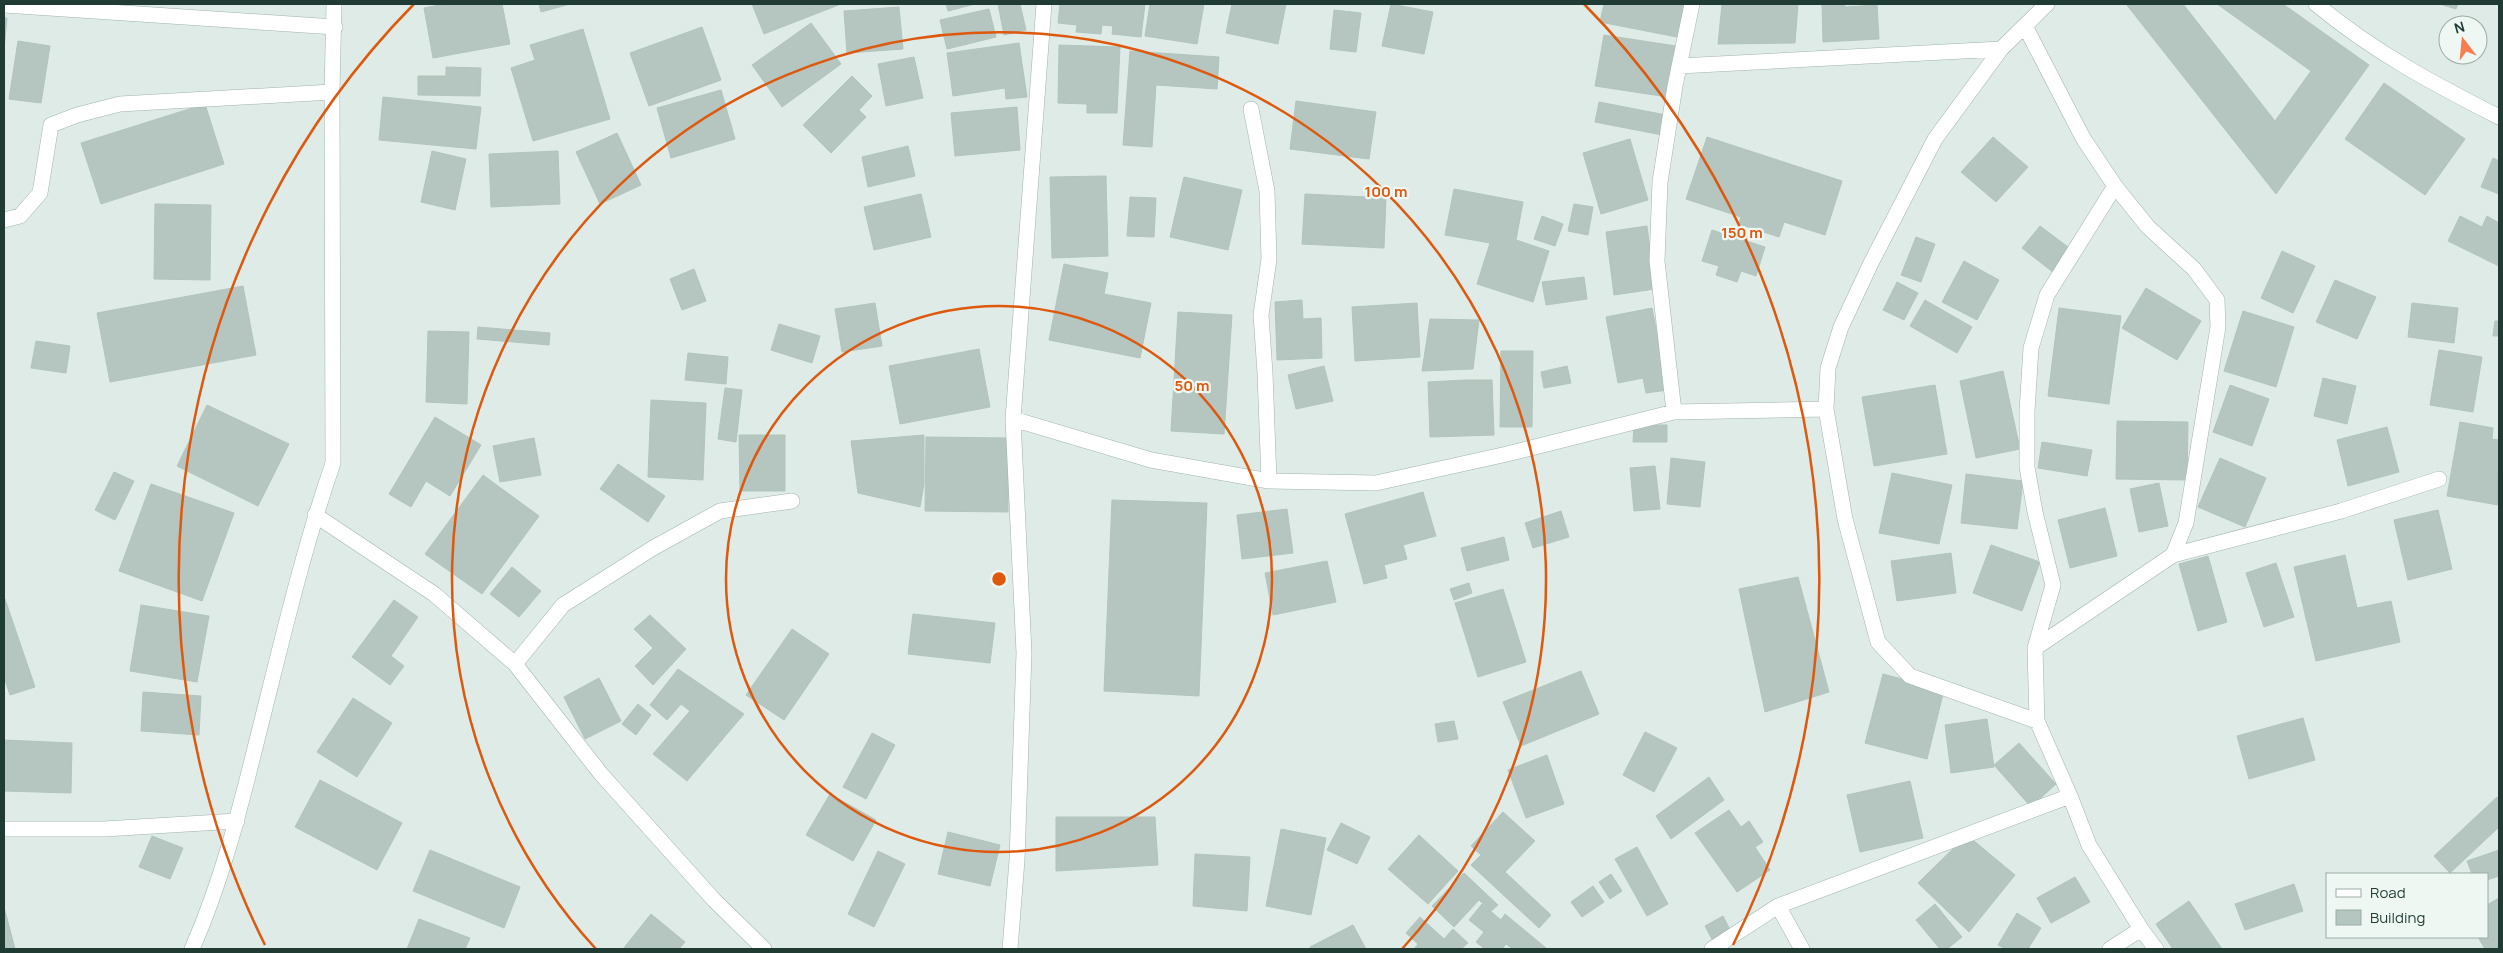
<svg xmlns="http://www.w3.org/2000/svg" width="2503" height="953" font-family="Manrope,sans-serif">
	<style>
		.building { fill: #b4c6bf; stroke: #b1c5bd }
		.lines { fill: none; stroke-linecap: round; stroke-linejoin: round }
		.street-casing { stroke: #a1b3ad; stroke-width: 16 }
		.secondary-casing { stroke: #9db7ae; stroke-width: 16 }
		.street { stroke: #fff; stroke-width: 15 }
		.secondary { stroke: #fff; stroke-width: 15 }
		.ring { fill: none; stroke: #de580e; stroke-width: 2.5 }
		.centre { fill: #de580e; stroke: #eff7f3; stroke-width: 2.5 }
		.ring-label { font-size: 15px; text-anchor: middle; font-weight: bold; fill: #de580e; stroke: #eff7f3; stroke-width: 4.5; stroke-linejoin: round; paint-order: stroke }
	</style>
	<rect width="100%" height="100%" fill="#deebe6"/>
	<path class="building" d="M445,4H502L510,44L433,58L424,8Z
		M539,4H570L541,12Z
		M752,4H841L764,34Z
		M946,4H975L948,11Z
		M998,4H1020L1026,30L1004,35Z
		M1060,4H1145L1141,37L1112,34L1113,26L1102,25L1101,34L1076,32L1077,25L1058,23Z
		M1150,4H1204L1197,44L1145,36Z
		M1232,4H1286L1278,44L1226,33Z
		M1391,4L1433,12L1424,54L1382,46Z
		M1604,4H1689L1682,38L1600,22Z
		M1722,4H1798L1795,43L1718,44Z
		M1822,4H1845V7L1877,5L1879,39L1823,42Z
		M2126,4H2183L2275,121L2311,71L2217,4H2283L2369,65L2276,194Z
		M2440,4H2458L2456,9Z
		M899,7L903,49L847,53L844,11Z
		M989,9L996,37L947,49L940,20Z
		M1334,10L1361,13L1356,52L1330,49Z
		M4,18H7L4,49Z
		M811,23L841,64L782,107L752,65Z
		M702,27L721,80L649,106L630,53Z
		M583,29L610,119L533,141L511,68L535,60L530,45Z
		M1604,35L1676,46L1668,97L1595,86Z
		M18,41L50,46L41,103L9,99Z
		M1019,43L1027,97L1006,99L1005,88L953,96L947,53Z
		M1059,45L1120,47L1117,113H1087V104L1058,103Z
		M1130,51L1219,57L1217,89L1156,85L1152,147L1123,145Z
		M914,57L923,98L886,106L878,64Z
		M446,67L481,68L480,96L418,95V76H446Z
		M852,76L872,96L859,110L866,117L831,153L803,125Z
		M2384,83L2465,139L2425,195L2345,139Z
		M721,90L735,139L671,158L657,108Z
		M383,97L481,107L476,149L379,140Z
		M1296,101L1376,112L1369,159L1290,149Z
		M1599,102L1666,115L1662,135L1595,122Z
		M205,104L224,164L101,204L81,143Z
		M1017,107L1020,150L955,156L951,113Z
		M617,133L641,185L600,204L576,152Z
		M1707,137L1842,181L1825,235L1784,222L1779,237L1739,224L1741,217L1686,199Z
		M1993,137L2028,167L1996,202L1961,172Z
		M1630,139L1648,200L1601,214L1583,153Z
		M908,146L915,176L868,187L862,157Z
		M432,151L466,159L455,210L421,202Z
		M558,151L560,204L491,207L489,154Z
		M2493,158L2499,161V194L2481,187Z
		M1106,176L1108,256L1052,258L1050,177Z
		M1184,177L1242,190L1228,250L1170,237Z
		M1454,189L1523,202L1516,240L1549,251L1533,302L1477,284L1490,243L1445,235Z
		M921,194L931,237L874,250L864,207Z
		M1305,194L1386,198L1384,248L1302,244Z
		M1130,197L1156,198L1154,237L1127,236Z
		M155,204L211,205L210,280L154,279Z
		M1574,204L1593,207L1588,235L1568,231Z
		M1542,216L1563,224L1555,246L1534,239Z
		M2460,216L2482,227L2487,216L2499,223V266L2448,241Z
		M1647,226L1655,289L1614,295L1606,232Z
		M2040,226L2072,250L2054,273L2022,248Z
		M1712,230L1765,247L1756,276L1741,271L1737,282L1716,275L1719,266L1702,261Z
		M1916,237L1935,244L1921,282L1901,275Z
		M2282,251L2315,266L2293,313L2261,298Z
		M1964,261L1999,280L1977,320L1942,302Z
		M1064,264L1108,273L1104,294L1151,303L1140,358L1049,340Z
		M694,269L706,301L682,310L670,279Z
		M1584,277L1587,299L1546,305L1542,282Z
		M2335,280L2376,297L2357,339L2316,322Z
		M1897,282L1918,293L1904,320L1883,310Z
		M243,286L256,355L110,382L97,313Z
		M2146,288L2201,321L2177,360L2122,328Z
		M1302,300L1303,319L1321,318L1322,358L1277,360L1275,302Z
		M1925,300L1972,327L1957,353L1910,326Z
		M875,303L882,346L842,352L835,309Z
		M1417,303L1420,357L1355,361L1352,307Z
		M2412,303L2458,308L2454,343L2408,337Z
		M1652,308L1668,390L1646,393L1643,378L1618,383L1606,317Z
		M2059,308L2121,316L2109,404L2048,396Z
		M2243,311L2294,327L2276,387L2224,371Z
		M1178,312L1232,315L1224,434L1171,431Z
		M1430,319L1479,320L1473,369L1422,371Z
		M2495,321H2499V336H2493Z
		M779,324L820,336L812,363L771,350Z
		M478,327L550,333L549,345L477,339Z
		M428,331L469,332L467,404L426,402Z
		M36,341L70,346L66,373L31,368Z
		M979,349L990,407L900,424L889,366Z
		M2439,350L2482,357L2473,412L2430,405Z
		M1501,351H1533L1532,427H1500Z
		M688,353L728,357L726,384L685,380Z
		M1324,366L1333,401L1296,409L1288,375Z
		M1567,366L1571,383L1544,388L1541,372Z
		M2003,371L2020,449L1976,458L1960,381Z
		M2323,378L2356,386L2347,424L2314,416Z
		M1465,380H1492L1494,435L1430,437L1428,382Z
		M1935,385L1947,454L1874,466L1862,397Z
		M2230,385L2269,399L2252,446L2213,432Z
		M725,388L742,390L736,442L718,439Z
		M651,400L706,403L703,480L648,477Z
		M207,405L289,444L258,506L177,466Z
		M435,417L481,445L450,496L426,481L411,507L389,494Z
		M2117,421L2188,422L2187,480L2116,479Z
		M2460,422L2493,428L2492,439L2499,440L2498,505L2447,496Z
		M1634,425H1667V442H1633Z
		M2387,427L2399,472L2348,486L2337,440Z
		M739,435H785V491H740Z
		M924,435V484L920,507L858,493L851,441Z
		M926,437L1009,438L1008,512L925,511Z
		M534,438L541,475L500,482L493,446Z
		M2042,442L2092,450L2087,476L2038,468Z
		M1671,458L1705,462L1700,507L1667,504Z
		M2220,458L2266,478L2245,527L2198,507Z
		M618,464L665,496L648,522L600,489Z
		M1655,466L1660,509L1634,511L1630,468Z
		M114,472L134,481L115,520L95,510Z
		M1892,473L1952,485L1939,544L1879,533Z
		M1966,474L2023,481L2017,529L1961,523Z
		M483,475L539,516L482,594L425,554Z
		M2159,483L2168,526L2139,532L2130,489Z
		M151,484L234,513L202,601L119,571Z
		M1423,492L1436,536L1403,545L1407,559L1384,565L1387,578L1364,584L1345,514Z
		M1112,500L1207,503L1199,696L1104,691Z
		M2105,508L2117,556L2070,568L2058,520Z
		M1287,509L1293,553L1242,559L1237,515Z
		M2438,510L2452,569L2408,580L2394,520Z
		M1561,511L1569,537L1533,548L1525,523Z
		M1504,537L1509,560L1467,571L1461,548Z
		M1991,545L2040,562L2022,611L1973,593Z
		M1951,553L1956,593L1897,601L1891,561Z
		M2345,555L2357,608L2391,601L2400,642L2316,661L2294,567Z
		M2208,556L2227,622L2198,631L2179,564Z
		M1327,561L1336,602L1273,615L1265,573Z
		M2276,563L2294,617L2264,627L2246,573Z
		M512,567L541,591L519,617L490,594Z
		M1798,577L1829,692L1765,712L1739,589Z
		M1469,583L1472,593L1454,600L1450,589Z
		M1503,589L1526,662L1478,677L1455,603Z
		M5,599L35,687L10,695L4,677Z
		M394,600L418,617L391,656L404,666L390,685L352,657Z
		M141,605L209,616L197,682L130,671Z
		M913,614L995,623L990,663L908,654Z
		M650,615L686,649L653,685L635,666L653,648L634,629Z
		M792,629L829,654L784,720L746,695Z
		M678,669L744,714L687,781L653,754L690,711L681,704L667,720L650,705Z
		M1581,671L1599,714L1521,746L1503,702Z
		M1883,674L1944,690L1927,759L1865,743Z
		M599,678L621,721L585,739L564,697Z
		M143,692L201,696L199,735L141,731Z
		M353,698L392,723L357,777L317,752Z
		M638,704L651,715L636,735L622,724Z
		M2303,718L2315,760L2249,779L2237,736Z
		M1987,719L1994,767L1951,773L1945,725Z
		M1454,721L1458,739L1438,742L1435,724Z
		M1645,732L1677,748L1654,792L1623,775Z
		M872,733L895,745L866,799L843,787Z
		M4,740L72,743L71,793L4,791Z
		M2019,743L2056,784L2031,807L1994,765Z
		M1547,755L1564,804L1526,818L1508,770Z
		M1709,777L1724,800L1671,839L1656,816Z
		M320,780L402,823L377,870L295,827Z
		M1910,781L1923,838L1860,852L1847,795Z
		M830,794L876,820L853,861L806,835Z
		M2497,797L2499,800V827L2450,873L2434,856Z
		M1729,810L1741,827L1749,821L1763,842L1755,847L1770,870L1737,892L1695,833Z
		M1503,812L1535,841L1505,872L1551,915L1539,928L1471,865L1481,855L1471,846Z
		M1056,817H1155L1158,865L1056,871Z
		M1341,823L1370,837L1357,864L1327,850Z
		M1281,829L1326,838L1311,915L1266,906Z
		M948,832L1000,845L990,886L938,874Z
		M1419,835L1458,871L1428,904L1388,869Z
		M1967,835L2015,875L1969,932L1918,883Z
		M152,836L183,848L170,879L139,867Z
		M1637,847L1668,904L1647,916L1615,859Z
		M430,850L520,887L504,928L413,891Z
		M2499,850V876L2487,880V874H2472L2467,861Z
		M878,851L905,864L874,927L848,914Z
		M1195,854L1250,857L1247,911L1193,906Z
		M1464,873L1498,905L1491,911L1479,900L1454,927L1432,906Z
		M1611,874L1622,891L1610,899L1599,882Z
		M2075,877L2090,902L2051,923L2037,898Z
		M2294,884L2303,911L2245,930L2235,904Z
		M1593,886L1604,902L1582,917L1571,902Z
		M2499,898V949H2485L2478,937H2487V905Z
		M2189,901L2222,949H2173L2156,924Z
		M1482,904L1501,920L1505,914L1546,948L1513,949L1506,944L1502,949H1485L1476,942L1484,932L1469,920Z
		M1935,904L1962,937L1947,949H1940L1916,920Z
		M4,907L15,949H4Z
		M2017,913L2041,928L2028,949H2006L1998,945Z
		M651,914L685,942L679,949H623Z
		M1723,916L1733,936L1715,945L1705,926Z
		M1420,917L1444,939L1453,929L1468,943L1461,949H1414L1418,944L1406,933Z
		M419,919L470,938L465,949H407Z
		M1353,925L1366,949H1311L1310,947Z"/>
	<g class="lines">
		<g class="street-casing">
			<path id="street" d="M4,5L335,27
				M2025,26L2083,138L2115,186L2148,227L2194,269L2217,300L2218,327L2186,523L2173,555L2035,648
				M1679,66L2001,49
				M1251,109L1267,191L1269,259L1261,315L1265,373L1269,481
				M2115,186L2047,295L2031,348L2027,411V467L2035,512L2053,585L2035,648L2037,721L2070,796L2089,845L2141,929L2156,949
				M4,220L20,216L40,193L51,125L77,115L120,104L332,92
				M1674,412L1657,261L1660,182L1675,86L1692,4
				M1013,419L1151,460L1269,481L1376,483L1507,454L1674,412L1826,409
				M315,515L434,594L515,664L601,774L714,900L764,949
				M2173,555L2341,511L2439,479
				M515,664L563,605L653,548L720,511L792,501
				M2037,721L1910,676L1878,642L1845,519L1826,409L1828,368L1841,327L1871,263L1935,139L2001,49L2047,4
				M4,829H104L237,821
				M1778,906L1802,949
				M1010,949L1017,860L1024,653L1013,419L1044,4
				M1712,949L1778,906L2070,796
				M2110,949L2141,929"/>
		</g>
		<g class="secondary-casing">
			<path id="secondary" d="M2316,4C2374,52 2432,83 2499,117
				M192,949C222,881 240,809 258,736C281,645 302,553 333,463L332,92L334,4"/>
		</g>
		<use href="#street" class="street"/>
		<use href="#secondary" class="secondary"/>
	</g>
	<g class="ring">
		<circle cx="999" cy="579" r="273"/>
		<path d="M596 949A547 547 0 1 1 1402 949"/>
		<path d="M265 945A820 820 0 0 1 414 4M1584 4A820 820 0 0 1 1733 945"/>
	</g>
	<circle cx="999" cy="579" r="8" class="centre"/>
	<g class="ring-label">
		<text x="1386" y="197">100 m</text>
		<text x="1742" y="238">150 m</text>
		<text x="1192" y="391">50 m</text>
	</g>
	<rect width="2503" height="953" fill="none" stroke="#1f3b34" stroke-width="10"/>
	<rect x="2326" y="873" width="162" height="65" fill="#eff7f3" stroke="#9caca7"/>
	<rect x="2336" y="889" width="25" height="8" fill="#ffffff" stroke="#9caca7"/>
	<text x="2370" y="898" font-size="15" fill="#1f3b34">Road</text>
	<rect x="2336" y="910" width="25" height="15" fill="#b4c6bf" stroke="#9caca7"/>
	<text x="2370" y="923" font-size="15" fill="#1f3b34">Building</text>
	<g transform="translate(2463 40) rotate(344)"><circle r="24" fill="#eff7f3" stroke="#9caca7"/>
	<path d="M0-4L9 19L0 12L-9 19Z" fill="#f97d4e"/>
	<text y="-8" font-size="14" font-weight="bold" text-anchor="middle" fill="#1f3b34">N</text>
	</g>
</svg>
